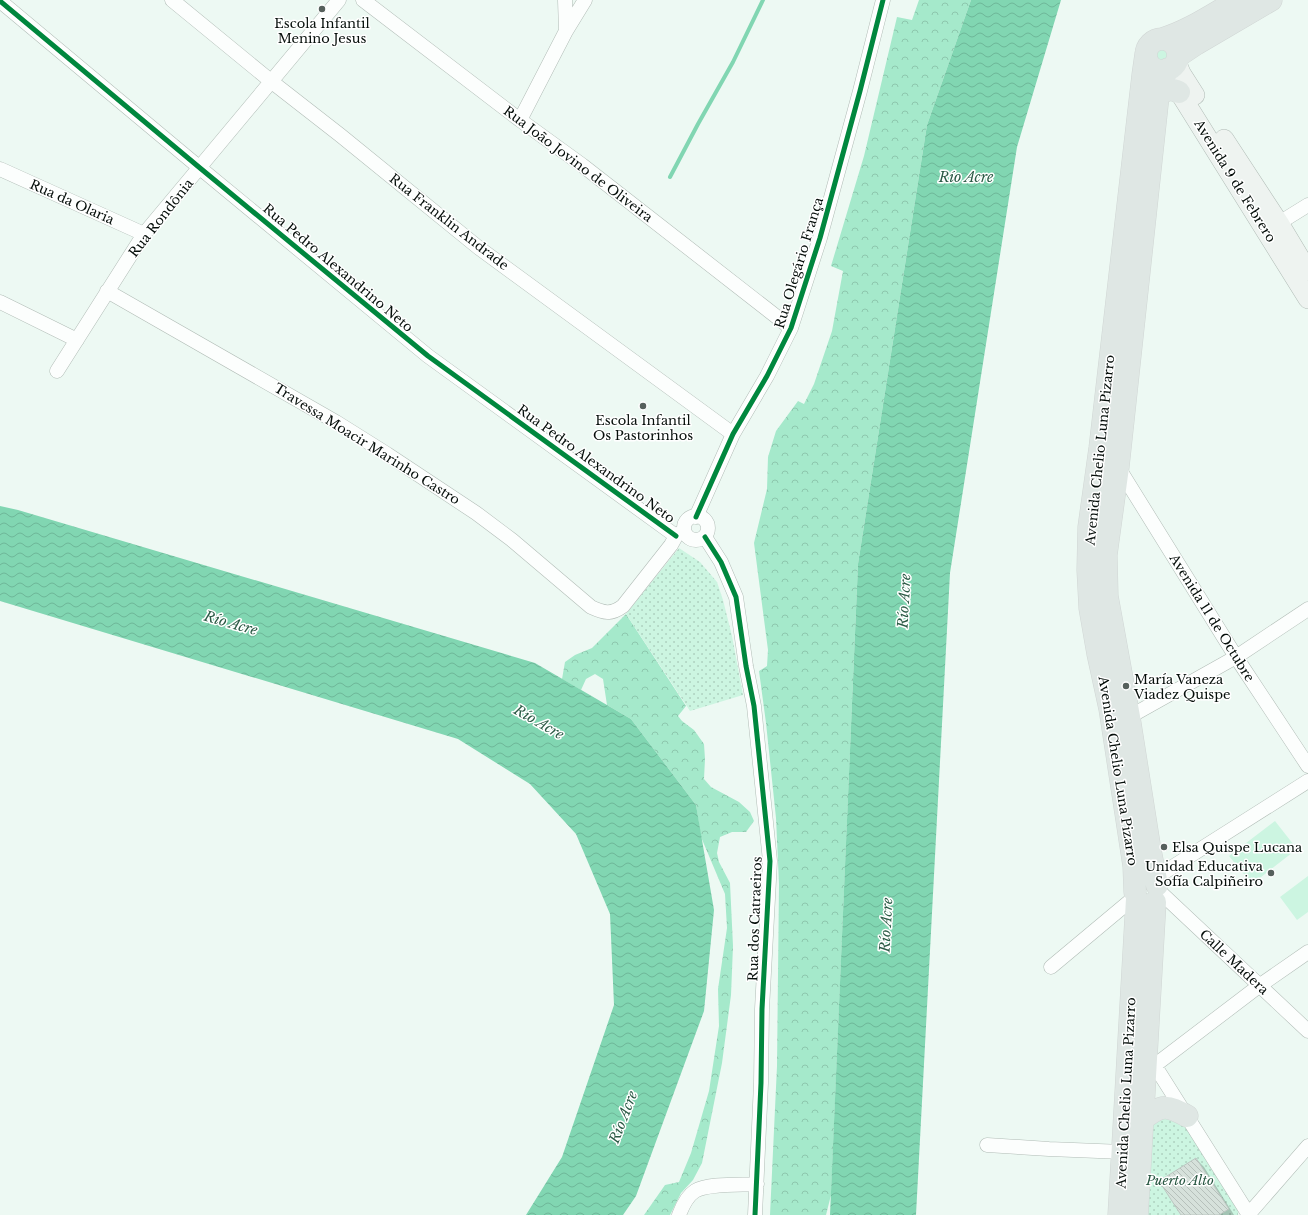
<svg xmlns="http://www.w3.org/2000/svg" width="1308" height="1215" font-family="'Libre Baskerville',serif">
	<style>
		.grass { fill: #ccf5e1 }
		.forest { fill: url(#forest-crowns) }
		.park { fill: url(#park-dots) }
		.water { fill: url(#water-waves) }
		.shadow { fill: #0003 }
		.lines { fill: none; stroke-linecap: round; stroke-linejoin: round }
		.stream { stroke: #81d6b2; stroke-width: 4 }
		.building { fill: url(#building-back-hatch); stroke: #bcc6c1 }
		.street-casing { stroke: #b1bcb6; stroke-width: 15 }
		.secondary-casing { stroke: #b1bcb6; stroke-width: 20 }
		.primary-casing { stroke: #d0d6d4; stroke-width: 23 }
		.street { stroke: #fcfefd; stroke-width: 14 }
		.secondary { stroke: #eef3f0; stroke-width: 19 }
		.primary { stroke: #dfe7e4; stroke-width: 22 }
		.cycleway-casing { stroke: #fff; stroke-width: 8 }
		.cycleway { stroke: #00873e; stroke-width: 5 }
		.poi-dot { fill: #56605c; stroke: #fff; stroke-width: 1.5 }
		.labels { text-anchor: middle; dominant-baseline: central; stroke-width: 3; stroke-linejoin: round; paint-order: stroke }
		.poi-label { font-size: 13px; fill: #050e0a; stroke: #fff }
		.street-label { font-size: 13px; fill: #050e0a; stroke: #fff }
		.park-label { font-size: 13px; font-style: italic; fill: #285742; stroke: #fff }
		.water-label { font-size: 14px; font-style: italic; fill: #2c5b46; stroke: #fff }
	</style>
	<defs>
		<pattern id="forest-crowns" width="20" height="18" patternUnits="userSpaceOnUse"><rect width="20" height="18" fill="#a5e9cb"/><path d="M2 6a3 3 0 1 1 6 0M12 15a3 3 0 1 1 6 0" fill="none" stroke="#8dc7ad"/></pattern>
		<pattern id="park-dots" width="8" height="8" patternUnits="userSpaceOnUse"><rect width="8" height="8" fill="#ccf5e1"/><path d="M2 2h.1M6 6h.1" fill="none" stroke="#aed1c0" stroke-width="1.8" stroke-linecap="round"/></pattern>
		<pattern id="water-waves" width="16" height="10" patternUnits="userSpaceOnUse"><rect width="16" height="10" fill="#81d6b2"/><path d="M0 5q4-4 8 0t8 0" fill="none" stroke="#6eb698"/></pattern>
		<pattern id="building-back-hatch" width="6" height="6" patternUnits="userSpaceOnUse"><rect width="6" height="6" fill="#d6e1db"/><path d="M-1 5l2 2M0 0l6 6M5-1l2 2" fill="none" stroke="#b6c0bb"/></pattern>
	</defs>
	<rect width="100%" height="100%" fill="#edf9f3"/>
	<path class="grass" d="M1157,47L1169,48L1171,50L1172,56L1159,64L1155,60V50Z
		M1275,821L1297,849L1252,884L1229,856Z
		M1308,876V912L1297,920L1280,897Z"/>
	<path class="forest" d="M919,0H971L927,125L858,564L831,1195L826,1215H770L777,1066L779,884L776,818L766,723L759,671L767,666L768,650L754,543L767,489L768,457L776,431L798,401L804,404L814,384L832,331L843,271L831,266L864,156L897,17L912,20Z
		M626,614L686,706L678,716L682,721L694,730L704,744L705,759L704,779L711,787L739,802L750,812L754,821L746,832H732L720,837L717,853L719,862L730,883L733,946L731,995L722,1063L702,1163L693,1180L681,1193L670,1215H644L665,1185L679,1182L691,1153L709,1091L719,1026L718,989L727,928L725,894L701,837L696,805L631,719L607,705L603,679L595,674L586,679L581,690L562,679L565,662L575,655L592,648Z"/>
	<path class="park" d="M679,548L700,562L717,582L723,600L732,636L743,695L690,711L626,614Z
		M1160,1119H1169L1186,1125L1238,1208V1215H1143L1149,1130L1154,1124Z"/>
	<path class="water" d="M971,0H1061L1017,147L950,573L916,1215H830L858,564L927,125Z
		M0,506L18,510L535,663L631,719L696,805L714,910L704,1011L636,1196L623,1215H526L562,1157L614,1005L610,914L576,834L530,784L458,739L0,601Z"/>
	<path class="shadow" d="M1196,1159L1204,1167L1234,1215H1182Z"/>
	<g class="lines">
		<path class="stream" d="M670,177L698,124L733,62L763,0"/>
	</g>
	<path class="building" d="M1196,1158L1229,1209L1219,1215H1181L1159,1181Z"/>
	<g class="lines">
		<g class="street-casing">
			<path id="street" d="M172,0L272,82L340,135L479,248L733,434
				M363,0L520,120L582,165L791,328
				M565,0L566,31
				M0,1L200,168L428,356L676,536
				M520,120L566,31L585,0
				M0,169L144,234
				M1279,223L1308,205
				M107,291L336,422L387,454L476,513L512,540L591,607C604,613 611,615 623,606L671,545L676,536L684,530
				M0,302L77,340
				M57,371L144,234L339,0
				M1118,467L1236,657L1308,766
				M684 528a12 12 0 1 1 24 0a12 12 0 1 1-24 0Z
				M696,517L733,434L767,376L791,328L820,238L860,91L883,0
				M705,537L721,562L736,597L746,666L754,706L770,861L762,1009L761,1083L755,1215
				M1129,717L1236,657L1308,609
				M1155,878L1308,781
				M1160,892L1308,1031
				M1051,967L1136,896
				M1150,1058L1249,1215
				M1146,1072L1259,986L1308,952
				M987,1145L1049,1149L1123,1152
				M679,1215C682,1207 687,1196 695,1191C708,1183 740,1185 757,1184
				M1248,1215L1308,1146"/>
		</g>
		<g class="secondary-casing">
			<path id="secondary" d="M1176,61L1181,73L1195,95
				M1169,80L1179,92L1308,299
				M1224,139L1279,223L1308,271"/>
		</g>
		<g class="primary-casing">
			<path id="primary" d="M1162,39C1189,31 1213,14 1238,0
				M1146 55a16 16 0 1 1 32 0a16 16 0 1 1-32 0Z
				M1178,56L1196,44L1271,0
				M1158,96C1166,89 1170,88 1179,92
				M1157,885L1150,850L1129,717L1107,596L1106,555L1118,467L1158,96L1161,83L1168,69
				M1135,892L1134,866L1110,709L1098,654L1090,608L1088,570L1089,527L1100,448L1143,75L1146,54
				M1143,1119C1162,1104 1167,1105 1187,1116
				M1119,1215L1137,899
				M1137,1215L1155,902"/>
		</g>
		<use href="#street" class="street"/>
		<use href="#secondary" class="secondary"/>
		<use href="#primary" class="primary"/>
		<g class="cycleway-casing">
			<path id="cycleway" d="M0,1L200,168L428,356L676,536
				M696,517L733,434L767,376L791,328L820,238L860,91L883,0
				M705,537L721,562L736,597L746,666L754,706L770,861L762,1009L761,1083L755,1215"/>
		</g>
		<use href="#cycleway" class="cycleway"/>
	</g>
	<g class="poi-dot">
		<circle cx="322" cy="9" r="4"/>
		<circle cx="643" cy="406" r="4"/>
		<circle cx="1126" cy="686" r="4"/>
		<circle cx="1164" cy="847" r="4"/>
		<circle cx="1271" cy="873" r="4"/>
	</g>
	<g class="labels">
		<g class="poi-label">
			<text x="322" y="23">Escola Infantil<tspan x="322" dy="15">Menino Jesus</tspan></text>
			<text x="643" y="420">Escola Infantil<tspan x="643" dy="15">Os Pastorinhos</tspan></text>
			<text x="1134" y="679" text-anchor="start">María Vaneza<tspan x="1134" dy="15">Viadez Quispe</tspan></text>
			<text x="1172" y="847" text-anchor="start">Elsa Quispe Lucana</text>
			<text x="1263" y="866" text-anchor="end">Unidad Educativa<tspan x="1263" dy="15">Sofía Calpiñeiro</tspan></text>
		</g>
		<g class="street-label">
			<text transform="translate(578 164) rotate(37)">Rua João Jovino de Oliveira</text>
			<text transform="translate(1235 181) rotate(58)">Avenida 9 de Febrero</text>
			<text transform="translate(72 202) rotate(24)">Rua da Olaria</text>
			<text transform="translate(161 218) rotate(-52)">Rua Rondônia</text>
			<text transform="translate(449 222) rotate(38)">Rua Franklin Andrade</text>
			<text transform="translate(799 263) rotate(-73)">Rua Olegário França</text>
			<text transform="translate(338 268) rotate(40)">Rua Pedro Alexandrino Neto</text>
			<text transform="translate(367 444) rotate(32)">Travessa Moacir Marinho Castro</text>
			<text transform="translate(1100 450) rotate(-84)">Avenida Chelio Luna Pizarro</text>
			<text transform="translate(596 464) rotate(36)">Rua Pedro Alexandrino Neto</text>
			<text transform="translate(1212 618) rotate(58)">Avenida 11 de Octubre</text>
			<text transform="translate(1118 771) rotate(81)">Avenida Chelio Luna Pizarro</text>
			<text transform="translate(755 919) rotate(-88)">Rua dos Catraeiros</text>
			<text transform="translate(1234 962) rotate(43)">Calle Madera</text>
			<text transform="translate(1126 1093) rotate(-87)">Avenida Chelio Luna Pizarro</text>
		</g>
		<g class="park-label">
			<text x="1180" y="1180">Puerto Alto</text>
		</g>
		<g class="water-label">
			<text x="966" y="177">Río Acre</text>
			<text transform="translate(904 601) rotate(-87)">Río Acre</text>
			<text transform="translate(231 623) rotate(16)">Río Acre</text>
			<text transform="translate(539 722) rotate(30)">Río Acre</text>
			<text transform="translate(886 925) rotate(-87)">Río Acre</text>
			<text transform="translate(623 1117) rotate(-69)">Río Acre</text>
		</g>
	</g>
</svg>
